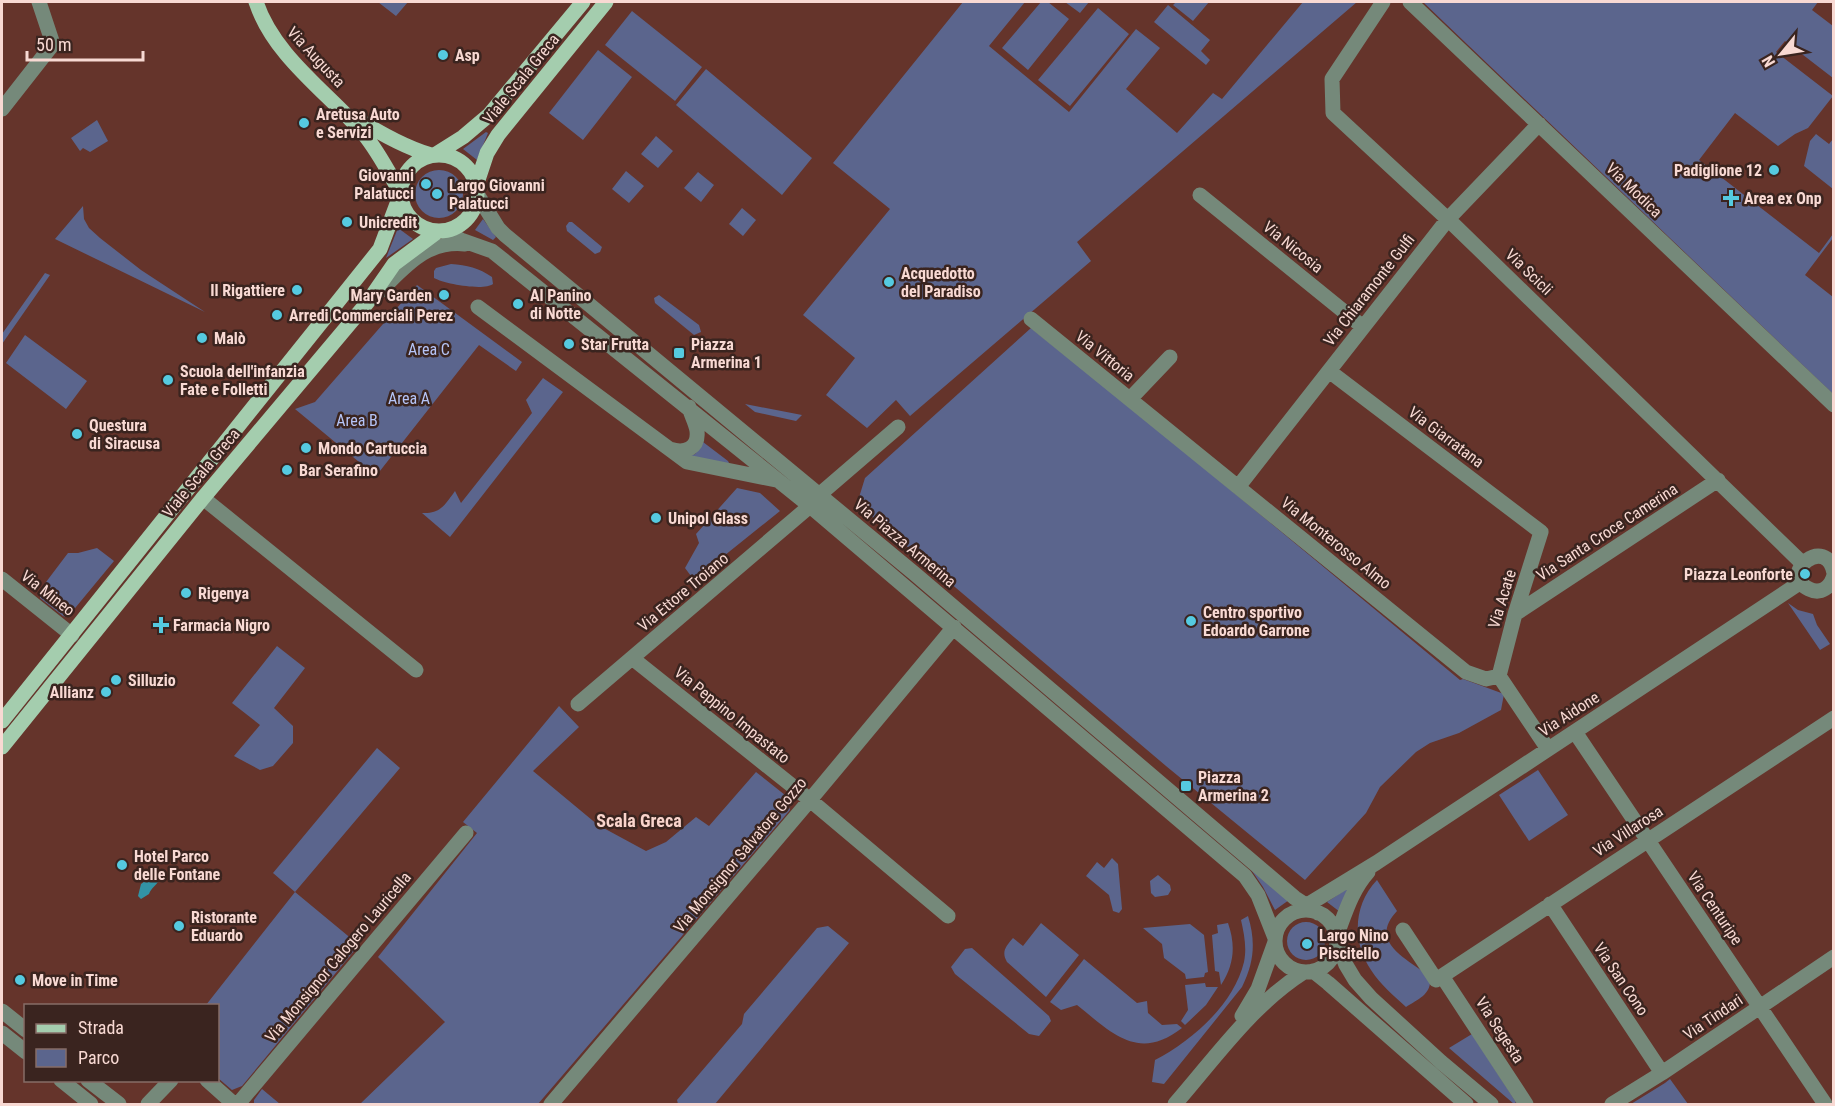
<svg xmlns="http://www.w3.org/2000/svg" width="1835" height="1106" font-family="'Roboto Condensed',sans-serif">
	<style>
		.green { fill: #5b658d }
		.water { fill: #3293a5 }
		.lines { fill: none; stroke-linecap: round; stroke-linejoin: round }
		.minor { stroke: #75897a; stroke-width: 15 }
		.major { stroke: #a4cdae; stroke-width: 15 }
		.poi-dot { fill: #55cae0; stroke: #3a241f; stroke-width: 2 }
		.labels { text-anchor: middle; dominant-baseline: central; stroke-width: 5; stroke-linejoin: round; paint-order: stroke }
		.poi-label { font-size: 16px; font-weight: bold; fill: #f8d9d3; stroke: #3a241f; text-anchor: start }
		.street-label { font-size: 16px; fill: #f8d9d3; stroke: #3a241f }
		.park-label { font-size: 16px; fill: #b6c5f8; stroke: #3a241f }
		.neighbourhood-label { font-size: 18px; font-weight: bold; fill: #f9d4cc; stroke: #3a241f }
	</style>
	<rect width="100%" height="100%" fill="#65342b"/>
	<path class="green" d="M378,2H408L396,16Z
		M963,2H1025L989,46L1069,112L1136,29L1160,48L1126,89L1177,133L1213,93L1222,99L1303,2H1357L1077,242L1091,261L910,416L896,400L867,428L826,395L855,358L803,315L890,209L833,163Z
		M1041,2H1048L1069,19L1028,70L1002,48Z
		M1065,2H1089L1080,13Z
		M1176,2H1209L1193,21L1173,5Z
		M1423,2H1818L1812,10L1833,26V78L1785,41L1776,52L1833,96L1808,128L1795,134L1778,146L1735,113L1699,160L1819,253L1833,234V238L1805,275L1833,297V394Z
		M1168,5L1210,40L1201,51L1210,60L1206,65L1154,22Z
		M1098,8L1129,34L1070,106L1038,80Z
		M632,11L702,67L675,101L605,45Z
		M598,50L632,77L583,140L549,113Z
		M706,69L812,158L782,195L676,105Z
		M97,120L108,141L90,152L83,148L80,151L71,138Z
		M486,132L488,133L477,160L463,149Z
		M1816,134L1829,144L1833,139V189L1804,166L1810,141Z
		M656,136L673,151L658,168L641,154Z
		M415 194a24 24 0 1 1 48 0a24 24 0 1 1-48 0Z
		M626,171L644,186L629,203L612,189Z
		M698,172L714,185L701,202L684,188Z
		M83,206L84,219L89,228L100,238L141,270L205,312L55,239Z
		M742,208L756,220L743,236L729,224Z
		M483,219L496,237L493,240L475,230Z
		M569,222H572L602,247L600,252L595,254L567,231L566,226Z
		M398,228L413,239L386,258Z
		M451,264C467,265 479,268 492,277L493,284C484,291 445,284 434,278V271L436,268Z
		M45,273L50,275L2,344V334Z
		M417,285L522,362L516,371L479,345L376,476L295,409L315,402Z
		M659,295L699,325L701,332L694,335L655,303L654,298Z
		M1031,328L1151,424L1460,680L1463,679L1504,694L1501,710L1459,733L1430,743L1416,752L1380,787L1366,813L1305,880L1166,766L857,504L865,478Z
		M25,335L87,381L66,409L6,363Z
		M543,378L563,392L450,537L422,513C440,514 445,505 455,491L461,503L532,413L526,400Z
		M745,404L802,415L796,421L755,412Z
		M703,442L728,461L730,465L687,457L695,454Z
		M737,488L760,493L780,511L694,580L685,568L699,543L696,534Z
		M97,548L114,561L71,613L66,617L63,616L40,598V590L68,553H78Z
		M1788,603L1798,610L1813,614L1817,625L1830,644L1820,650Z
		M277,646L305,668L274,708L293,726V743L273,766L260,770L234,756L260,725L232,703Z
		M559,706L579,727L533,771L598,825L646,851L666,842L696,817L709,826L756,772L785,795L790,810L538,1104H360L445,1022L378,957L477,833L463,822Z
		M377,748L400,768L295,892L359,945L242,1086L232,1090L218,1078V1006L206,1005L295,892L273,873Z
		M1538,770L1568,815L1529,841L1499,795Z
		M1112,858L1118,864L1122,909L1119,913L1113,911L1109,895L1086,876L1097,862L1104,868Z
		M1250,868L1289,900L1275,910L1263,887Z
		M1158,875L1170,885L1171,890L1168,895L1155,897L1151,893L1150,881Z
		M1377,880L1397,911C1367,943 1409,959 1430,977C1432,994 1419,999 1406,1007C1394,996 1380,984 1371,970C1352,942 1353,905 1377,880Z
		M1351,886L1340,912L1327,902Z
		M1248,916C1256,942 1254,963 1242,987L1164,1084L1152,1082L1155,1060C1192,1041 1234,1004 1244,962C1247,947 1244,934 1241,920Z
		M1287 941a19 19 0 1 1 38 0a19 19 0 1 1-38 0Z
		M1041,923L1079,955L1046,997L1007,962C1001,952 1006,946 1013,938L1023,946Z
		M1228,923C1236,946 1234,965 1221,985L1219,972L1215,971L1212,935L1218,933L1217,925Z
		M1190,924L1204,935L1208,972L1205,973L1204,977L1186,979L1185,974L1164,958L1162,944L1143,928Z
		M828,926L849,943L715,1104H678L677,1100L742,1024L744,1014L817,928Z
		M972,948L1049,1016L1051,1021L1039,1036L1029,1034L955,974L951,967L965,949Z
		M1084,959L1137,1003L1147,1001L1148,1013L1162,1025L1177,1024L1182,1028C1138,1062 1112,1033 1077,1005L1061,1010L1050,1002Z
		M1205,983L1206,987H1218L1206,1005L1185,1025L1181,1021L1188,1010L1185,985Z
		M1472,1034L1516,1102L1514,1104L1449,1048Z
		M1670,1079L1688,1104H1631L1665,1083Z
		M262,1089L280,1104H254V1100Z"/>
	<path class="water" d="M155,874L159,880C156,886 151,888 149,894L141,899L138,896L141,884Z"/>
	<g class="lines">
		<path class="minor" d="M1383,2L1332,79L1333,113L1454,225L1802,563
			M1410,2L1834,405
			M2,109L53,44L39,2
			M477,194L498,228L505,235L915,574L1295,898L1318,913
			M1200,195L1363,327
			M443,231L461,240L492,251L810,506L1245,876L1258,895L1275,938
			M380,291C406,266 426,240 465,244
			M478,307L687,462L776,480
			M1031,319L1466,672L1486,679L1499,676
			M1329,371L1541,532L1515,614L1499,676
			M1130,399L1170,357
			M670,449C684,454 699,449 697,431C696,423 691,415 689,407
			M1238,487L1448,219L1539,124
			M819,495L898,427
			M203,498L416,670
			M1834,573C1827,534 1777,573 1809,589C1821,595 1831,587 1834,575
			M2,579L72,635
			M1515,614L1718,480
			M632,658L810,800L948,916
			M1499,676L1548,749
			M578,704L810,506
			M1575,732L1825,1104
			M1550,904L1662,1073
			M1299,910L1376,863L1801,582
			M1275 941a31 31 0 1 1 62 0a31 31 0 1 1-62 0Z
			M1403,930L1436,980L1834,718
			M1336,937C1345,914 1351,891 1368,872
			M1337,941L1346,965L1355,980L1371,998L1441,1062L1491,1104
			M1313,971L1328,983L1466,1104
			M1442,976L1526,1104
			M2,1011L26,1030
			M1242,1016L1258,989L1275,942
			M2,1033L26,1052
			M61,1080L91,1104
			M88,1080L119,1104
			M207,1080L234,1104
			M148,1104L171,1080
			M238,1104L466,833
			M551,1104L810,800L954,627
			M1175,1104C1216,1057 1251,1006 1304,972
			M1612,1104L1662,1073L1834,957"/>
		<path class="major" d="M256,2C274,56 326,91 363,133C378,151 388,171 400,192
			M356,118C381,134 404,147 431,155
			M436,154L463,137L489,115L583,2
			M401 193a38 38 0 1 1 76 0a38 38 0 1 1-76 0Z
			M476,186L487,153L498,135L606,2
			M2,721L380,249L400,196
			M2,747L203,498L367,303L394,264L437,232"/>
	</g>
	<g class="poi-dot">
		<circle cx="443" cy="55" r="6"/>
		<circle cx="304" cy="123" r="6"/>
		<circle cx="1774" cy="170" r="6"/>
		<circle cx="426" cy="184" r="6"/>
		<circle cx="437" cy="194" r="6"/>
		<path d="M1728 189h6v6h6v6h-6v6h-6v-6h-6v-6h6z"/>
		<circle cx="347" cy="222" r="6"/>
		<circle cx="889" cy="282" r="6"/>
		<circle cx="297" cy="290" r="6"/>
		<circle cx="444" cy="295" r="6"/>
		<circle cx="518" cy="304" r="6"/>
		<circle cx="277" cy="315" r="6"/>
		<circle cx="202" cy="338" r="6"/>
		<circle cx="569" cy="344" r="6"/>
		<rect x="673" y="347" width="12" height="12" rx="3"/>
		<circle cx="168" cy="380" r="6"/>
		<circle cx="77" cy="434" r="6"/>
		<circle cx="306" cy="448" r="6"/>
		<circle cx="287" cy="470" r="6"/>
		<circle cx="656" cy="518" r="6"/>
		<circle cx="1805" cy="574" r="6"/>
		<circle cx="186" cy="593" r="6"/>
		<circle cx="1191" cy="621" r="6"/>
		<path d="M158 616h6v6h6v6h-6v6h-6v-6h-6v-6h6z"/>
		<circle cx="116" cy="680" r="6"/>
		<circle cx="106" cy="692" r="6"/>
		<rect x="1180" y="780" width="12" height="12" rx="3"/>
		<circle cx="122" cy="865" r="6"/>
		<circle cx="179" cy="926" r="6"/>
		<circle cx="1307" cy="944" r="6"/>
		<circle cx="20" cy="980" r="6"/>
	</g>
	<g class="labels">
		<g class="poi-label">
			<text x="455" y="55">Asp</text>
			<text x="316" y="114">Aretusa Auto<tspan x="316" dy="18">e Servizi</tspan></text>
			<text x="1762" y="170" text-anchor="end">Padiglione 12</text>
			<text x="414" y="175" text-anchor="end">Giovanni<tspan x="414" dy="18">Palatucci</tspan></text>
			<text x="449" y="185">Largo Giovanni<tspan x="449" dy="18">Palatucci</tspan></text>
			<text x="1744" y="198">Area ex Onp</text>
			<text x="359" y="222">Unicredit</text>
			<text x="901" y="273">Acquedotto<tspan x="901" dy="18">del Paradiso</tspan></text>
			<text x="285" y="290" text-anchor="end">Il Rigattiere</text>
			<text x="432" y="295" text-anchor="end">Mary Garden</text>
			<text x="530" y="295">Al Panino<tspan x="530" dy="18">di Notte</tspan></text>
			<text x="289" y="315">Arredi Commerciali Perez</text>
			<text x="214" y="338">Malò</text>
			<text x="581" y="344">Star Frutta</text>
			<text x="691" y="344">Piazza<tspan x="691" dy="18">Armerina 1</tspan></text>
			<text x="180" y="371">Scuola dell'infanzia<tspan x="180" dy="18">Fate e Folletti</tspan></text>
			<text x="89" y="425">Questura<tspan x="89" dy="18">di Siracusa</tspan></text>
			<text x="318" y="448">Mondo Cartuccia</text>
			<text x="299" y="470">Bar Serafino</text>
			<text x="668" y="518">Unipol Glass</text>
			<text x="1793" y="574" text-anchor="end">Piazza Leonforte</text>
			<text x="198" y="593">Rigenya</text>
			<text x="1203" y="612">Centro sportivo<tspan x="1203" dy="18">Edoardo Garrone</tspan></text>
			<text x="173" y="625">Farmacia Nigro</text>
			<text x="128" y="680">Silluzio</text>
			<text x="94" y="692" text-anchor="end">Allianz</text>
			<text x="1198" y="777">Piazza<tspan x="1198" dy="18">Armerina 2</tspan></text>
			<text x="134" y="856">Hotel Parco<tspan x="134" dy="18">delle Fontane</tspan></text>
			<text x="191" y="917">Ristorante<tspan x="191" dy="18">Eduardo</tspan></text>
			<text x="1319" y="935">Largo Nino<tspan x="1319" dy="18">Piscitello</tspan></text>
			<text x="32" y="980">Move in Time</text>
		</g>
		<g class="street-label">
			<text transform="translate(316 57) rotate(47)">Via Augusta</text>
			<text transform="translate(521 79) rotate(-51)">Viale Scala Greca</text>
			<text transform="translate(1634 190) rotate(44)">Via Modica</text>
			<text transform="translate(1293 247) rotate(39)">Via Nicosia</text>
			<text transform="translate(1529 272) rotate(44)">Via Scicli</text>
			<text transform="translate(1369 290) rotate(-52)">Via Chiaramonte Gulfi</text>
			<text transform="translate(1105 356) rotate(39)">Via Vittoria</text>
			<text transform="translate(1446 437) rotate(37)">Via Giarratana</text>
			<text transform="translate(201 473) rotate(-50)">Viale Scala Greca</text>
			<text transform="translate(1607 532) rotate(-33)">Via Santa Croce Camerina</text>
			<text transform="translate(905 543) rotate(40)">Via Piazza Armerina</text>
			<text transform="translate(1336 543) rotate(39)">Via Monterosso Almo</text>
			<text transform="translate(683 592) rotate(-40)">Via Ettore Troiano</text>
			<text transform="translate(48 593) rotate(38)">Via Mineo</text>
			<text transform="translate(1502 599) rotate(-73)">Via Acate</text>
			<text transform="translate(1569 714) rotate(-33)">Via Aidone</text>
			<text transform="translate(732 715) rotate(39)">Via Peppino Impastato</text>
			<text transform="translate(1628 831) rotate(-33)">Via Villarosa</text>
			<text transform="translate(740 855) rotate(-50)">Via Monsignor Salvatore Gozzo</text>
			<text transform="translate(1715 908) rotate(56)">Via Centuripe</text>
			<text transform="translate(338 957) rotate(-50)">Via Monsignor Calogero Lauricella</text>
			<text transform="translate(1621 979) rotate(56)">Via San Cono</text>
			<text transform="translate(1713 1017) rotate(-34)">Via Tindari</text>
			<text transform="translate(1500 1030) rotate(57)">Via Segesta</text>
		</g>
		<g class="park-label">
			<text x="429" y="349">Area C</text>
			<text x="409" y="398">Area A</text>
			<text x="357" y="420">Area B</text>
		</g>
		<g class="neighbourhood-label">
			<text x="639" y="820">Scala Greca</text>
		</g>
	</g>
	<rect width="1835" height="1106" fill="none" stroke="#f8d9d3" stroke-width="6"/>
	<rect x="24" y="1004" width="195" height="78" fill="#3a241f" stroke="#866c67" stroke-width="1.5"/>
	<rect x="36" y="1024" width="30" height="9" fill="#a4cdae" stroke="#866c67" stroke-width="1.5"/>
	<text x="78" y="1034" font-size="18" fill="#f8d9d3">Strada</text>
	<rect x="36" y="1049" width="30" height="18" fill="#5b658d" stroke="#866c67" stroke-width="1.5"/>
	<text x="78" y="1064" font-size="18" fill="#f8d9d3">Parco</text>
	<g transform="translate(1781 54) rotate(240)" stroke="#3a241f" stroke-width="4.5" paint-order="stroke">
	<path d="M0-4.5L10 22L0 15L-10 22Z" fill="#f8d9d3"/>
	<text y="-9" font-size="16" font-weight="bold" text-anchor="middle" fill="#f8d9d3">N</text>
	</g>
	<path d="M27 51v9h116v-9" fill="none" stroke="#f8d9d3" stroke-width="3"/>
	<text x="36" y="51" font-size="18" fill="#f8d9d3" stroke="#3a241f" stroke-width="4.5" paint-order="stroke">50 m</text>
</svg>
